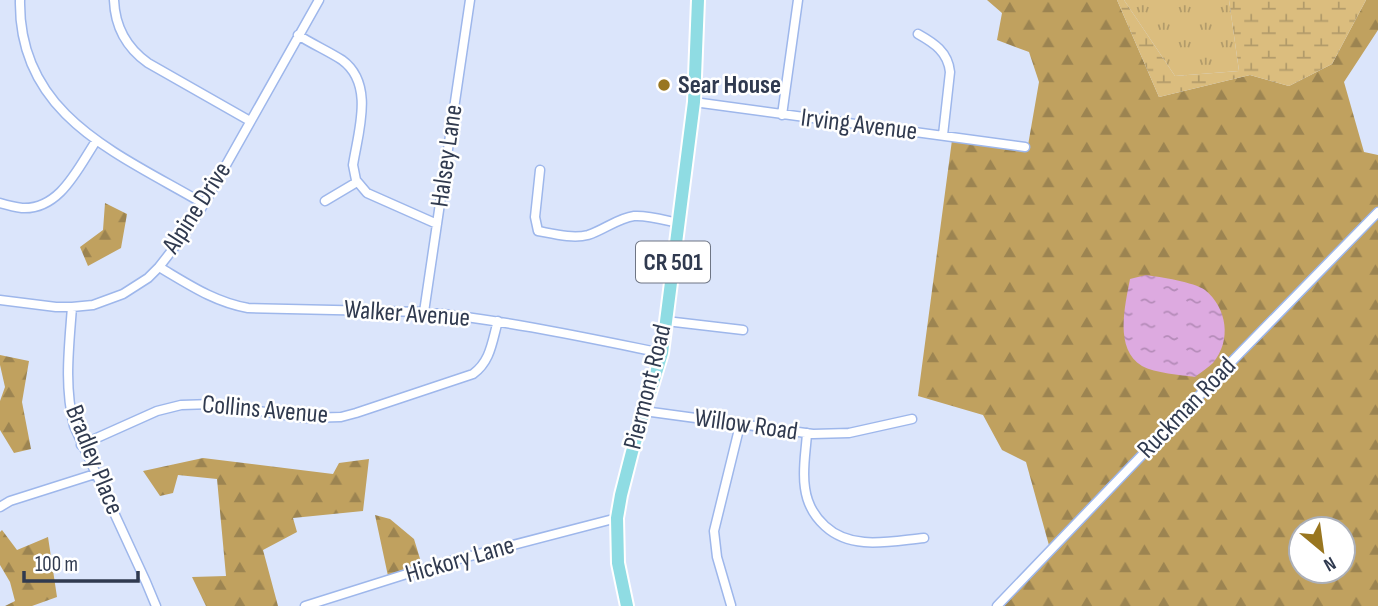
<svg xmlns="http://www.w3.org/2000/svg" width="1378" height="606" font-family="'Sofia Sans Condensed',sans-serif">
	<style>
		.forest { fill: url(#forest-firs); fill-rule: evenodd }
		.wetland { fill: url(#wetland-marsh) }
		.park { fill: url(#park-tufts) }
		.water { fill: url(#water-ripples) }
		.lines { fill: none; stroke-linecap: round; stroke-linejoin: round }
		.minor-casing { stroke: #9eb7eb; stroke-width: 11 }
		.primary-casing { stroke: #fff; stroke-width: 16 }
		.minor { stroke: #fff; stroke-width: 8 }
		.primary { stroke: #8fdce3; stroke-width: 12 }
		.poi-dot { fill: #997620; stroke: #fff; stroke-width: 2.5 }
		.labels { text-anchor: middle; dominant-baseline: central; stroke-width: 5; stroke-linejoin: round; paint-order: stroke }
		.shield { fill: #fff; stroke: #6e7584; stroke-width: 2 }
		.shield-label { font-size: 24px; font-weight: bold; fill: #303a4f }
		.poi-label { font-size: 26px; font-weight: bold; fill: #303a4f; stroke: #fff; text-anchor: start }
		.street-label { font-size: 26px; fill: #303a4f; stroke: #fff }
	</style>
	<defs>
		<pattern id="forest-firs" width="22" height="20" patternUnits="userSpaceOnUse" patternTransform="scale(1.75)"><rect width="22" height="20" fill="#c0a15f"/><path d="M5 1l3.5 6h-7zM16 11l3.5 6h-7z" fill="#9c8451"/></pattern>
		<pattern id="wetland-marsh" width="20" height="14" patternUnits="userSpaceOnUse" patternTransform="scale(1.75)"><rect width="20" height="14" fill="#dbbd7e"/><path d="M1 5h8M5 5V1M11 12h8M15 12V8" fill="none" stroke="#b29b6a"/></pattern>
		<pattern id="park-tufts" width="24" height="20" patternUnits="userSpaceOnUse" patternTransform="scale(1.75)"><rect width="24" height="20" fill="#dbbd7e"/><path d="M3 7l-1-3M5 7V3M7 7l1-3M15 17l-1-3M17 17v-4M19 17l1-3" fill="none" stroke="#b29b6a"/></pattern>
		<pattern id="water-ripples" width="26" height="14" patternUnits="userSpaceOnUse" patternTransform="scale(1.75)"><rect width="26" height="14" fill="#ddaae0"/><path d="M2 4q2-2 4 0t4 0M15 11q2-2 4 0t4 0" fill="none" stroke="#b48bb8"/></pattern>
	</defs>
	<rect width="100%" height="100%" fill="#dbe5fb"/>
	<path class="forest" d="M987,0H1117L1159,97L1250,75L1289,86L1332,64L1366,0H1378V30L1344,82L1364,152L1378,155V606H996L1050,549L1026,462L1002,450L983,415L918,396L952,140L1027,151L1039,82L1029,52L997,40L1002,13ZM1301,529H1343V571H1301Z
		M105,203L127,214L121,248L88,266L80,247L103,230Z
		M0,355L29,361L22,402L31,449L14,453L0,430V401L5,387L0,365Z
		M203,458L333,474L339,463L369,459L363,511L293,518L297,532L263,550L278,606H206L192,577L226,576L217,479L178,475L173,493L160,496L143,471Z
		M375,515L390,519L414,539L421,562L388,576Z
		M2,530L17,550L48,537L57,597L32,606H5L15,601L10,582L0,565V532Z"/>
	<path class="wetland" d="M1117,0H1124L1175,76L1239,71L1229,0H1366L1332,64L1289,86L1250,75L1159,97Z"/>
	<path class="park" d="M1124,0H1229L1239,71L1175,76Z"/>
	<path class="water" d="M1146,275C1160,277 1194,282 1205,290C1227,308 1232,340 1213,363C1208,368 1201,372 1195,377C1181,375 1155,373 1142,366C1114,349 1125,306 1130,279Z"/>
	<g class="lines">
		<g class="minor-casing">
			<path id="minor" d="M20,0C18,116 119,154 204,204
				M114,0C115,27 127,48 148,63L250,121
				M918,34C934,43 948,52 950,72L943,135
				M298,35C312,44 328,51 342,60C375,84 358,132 353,165L356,180L367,193L437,224
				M694,102L1025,147
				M782,115L798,0
				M540,170L535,217L538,231C554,234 573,239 588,235C604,230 618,218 634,216C648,215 664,220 678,223
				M325,201L357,182
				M0,203C7,205 15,207 22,208C60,210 78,168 96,141
				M159,267C188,284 214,302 248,308L424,312C504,320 583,337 662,353
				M0,300L56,307H72L93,305L123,294L148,278L159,267L180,240L204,204L319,0
				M72,307C69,348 64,385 74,426L146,582L156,606
				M424,312L470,0
				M666,321L743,330
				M644,411L813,434L849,433L912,419
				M807,433C806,451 802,470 805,488C807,503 814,516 825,526C852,551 891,541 924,538
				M81,445L157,411L181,405L213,404L305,418L341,417L356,413L473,374C491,361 492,341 498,321
				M0,507L10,501L95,474
				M731,605L717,557L714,531L740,425
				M305,606L432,566L617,518
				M997,606L1240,353L1378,212"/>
		</g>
		<g class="primary-casing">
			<path id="primary" d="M627,606L618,563L617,518L621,495L632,452L662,353L694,102L698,0"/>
		</g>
		<use href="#minor" class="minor"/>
		<use href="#primary" class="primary"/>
	</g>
	<circle class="poi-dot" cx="664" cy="85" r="7"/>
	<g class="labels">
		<rect class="shield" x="636" y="241.5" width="74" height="41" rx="5"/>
		<g class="shield-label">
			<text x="673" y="262">CR 501</text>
		</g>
		<g class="poi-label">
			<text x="678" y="85">Sear House</text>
		</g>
		<g class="street-label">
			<text transform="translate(859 125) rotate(7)">Irving Avenue</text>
			<text transform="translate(447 156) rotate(-82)">Halsey Lane</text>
			<text transform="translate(197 208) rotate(-57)">Alpine Drive</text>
			<text transform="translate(407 314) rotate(4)">Walker Avenue</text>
			<text transform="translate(648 387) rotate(-76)">Piermont Road</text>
			<text transform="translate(1187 408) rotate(-46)">Ruckman Road</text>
			<text transform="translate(265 410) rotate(5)">Collins Avenue</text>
			<text transform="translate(746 425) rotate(8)">Willow Road</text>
			<text transform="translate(94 460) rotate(68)">Bradley Place</text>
			<text transform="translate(460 560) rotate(-16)">Hickory Lane</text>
		</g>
	</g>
	<g transform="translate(1322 550) rotate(151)"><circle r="33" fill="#ffffff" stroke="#acb0b9" stroke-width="2"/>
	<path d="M0-5L12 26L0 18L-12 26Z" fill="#997620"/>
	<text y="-10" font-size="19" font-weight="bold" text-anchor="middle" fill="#303a4f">N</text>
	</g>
	<path d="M24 571v10h114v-10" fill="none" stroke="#303a4f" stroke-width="3.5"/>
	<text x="35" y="571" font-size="21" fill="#303a4f" stroke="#ffffff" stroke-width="5" paint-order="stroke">100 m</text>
</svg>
